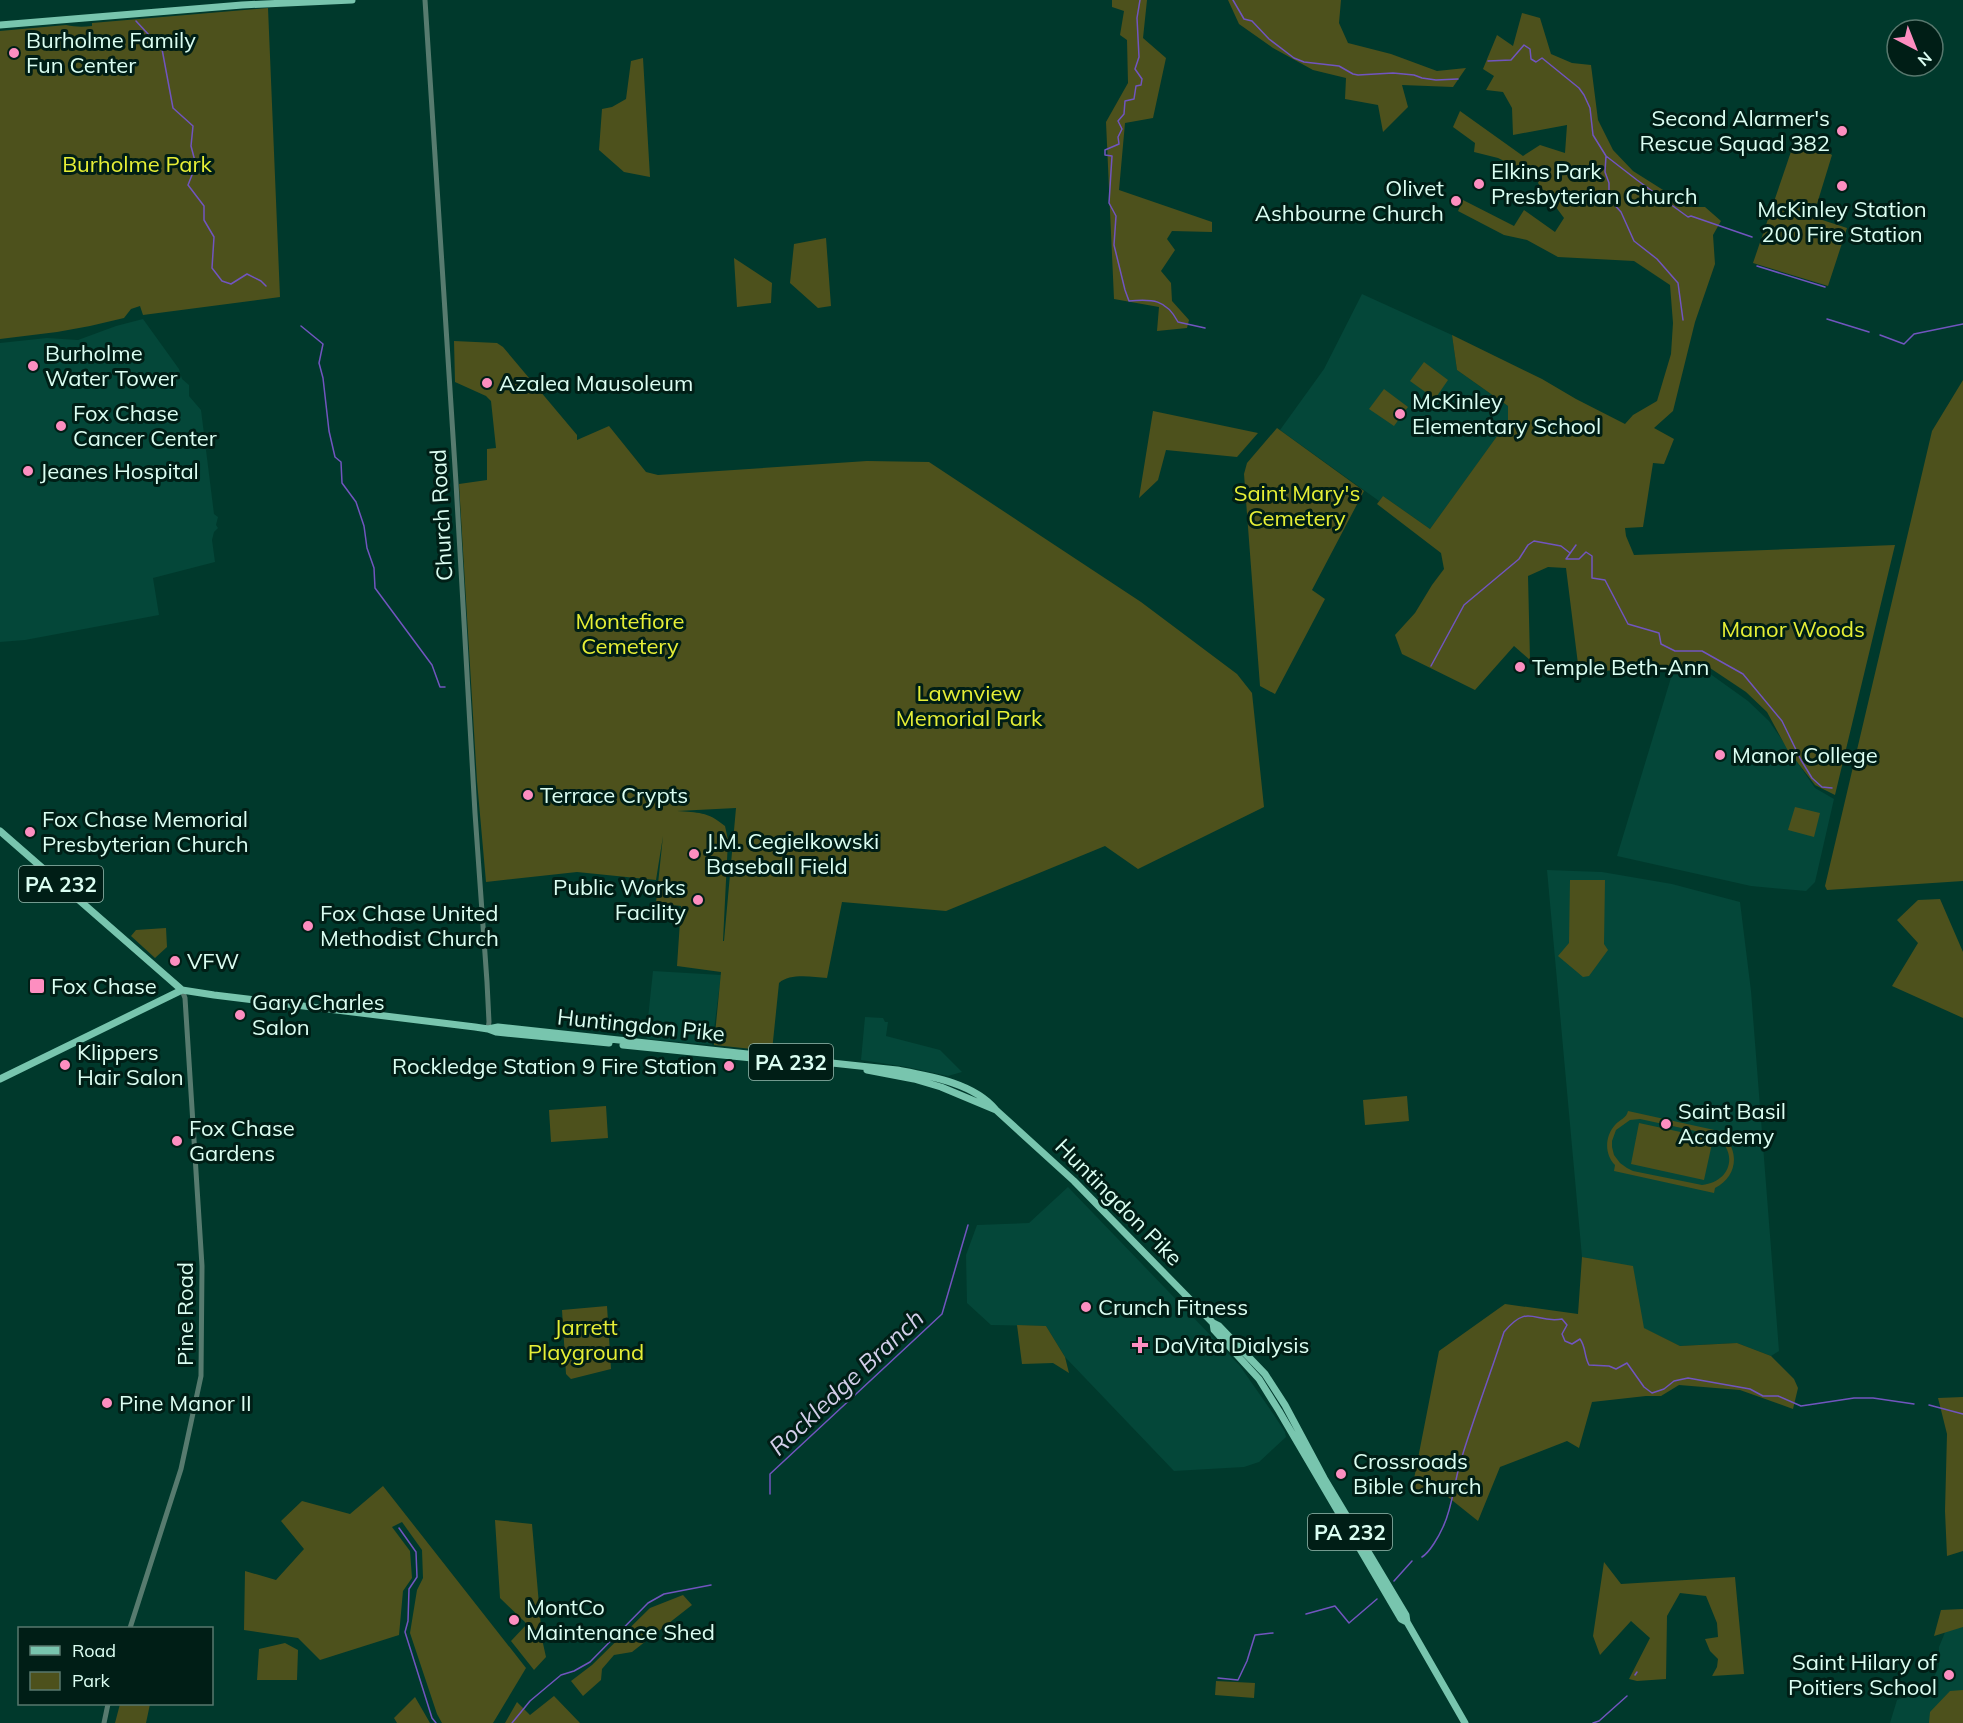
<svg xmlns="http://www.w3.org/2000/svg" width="1963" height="1723" font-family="Mulish,sans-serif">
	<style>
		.built { fill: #044739 }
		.green { fill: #4d511c; fill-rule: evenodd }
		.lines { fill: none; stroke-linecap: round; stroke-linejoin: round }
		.stream { stroke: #7155bf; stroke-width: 1.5 }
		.minor { stroke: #577b6f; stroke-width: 5 }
		.major { stroke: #78c5ae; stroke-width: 7 }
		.poi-dot { fill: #fd8ec0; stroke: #001e16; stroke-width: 2 }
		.labels { text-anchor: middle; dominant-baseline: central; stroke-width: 6; stroke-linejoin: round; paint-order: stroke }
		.shield { fill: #001e16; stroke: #99bbb0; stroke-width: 1.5 }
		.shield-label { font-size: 21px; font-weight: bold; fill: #dbfef2 }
		.poi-label { font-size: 22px; fill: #dbfef2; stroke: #001e16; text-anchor: start }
		.park-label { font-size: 22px; fill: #e6ef36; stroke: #001e16 }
		.street-label { font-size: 22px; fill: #dbfef2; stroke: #001e16 }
		.water-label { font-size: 24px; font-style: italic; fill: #d2cee9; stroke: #001e16 }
	</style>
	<rect width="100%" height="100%" fill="#00392c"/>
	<path class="built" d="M1362,294L1452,335L1457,370L1508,406V422L1430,529L1383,496L1379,501L1280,430L1324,369Z
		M143,319L179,369L182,379L189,385V396L201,410L214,514L218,517L216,525L218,528L214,532L212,540L215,562L153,578L159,615L25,640L0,642V343L47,338L78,340L116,326Z
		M1673,671L1709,673L1748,701L1769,721L1815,788L1834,799L1815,882L1806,891L1751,886L1617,856Z
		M1547,870L1602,872L1672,884L1740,902L1751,991L1779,1351L1771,1356L1737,1343L1680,1346L1643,1328L1632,1267L1582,1257Z
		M653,971L721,975L712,1045L648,1039L646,1037Z
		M865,1017L883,1018L885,1022H888L886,1036L940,1050L962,1072L948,1076L907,1067L861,1060Z
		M1068,1187L1240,1366L1274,1415L1285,1432L1286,1437L1259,1462L1244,1467L1174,1471L1065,1357L1046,1326L991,1325L967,1303L966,1255L977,1225L1029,1223Z
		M1963,1625V1723H1890L1897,1700L1921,1690L1931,1683L1939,1667V1647L1946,1630Z"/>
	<path class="green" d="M1112,0H1147L1143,38L1166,58L1153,118L1125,123L1119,190L1212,222V232L1172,231L1167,239L1175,250L1161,271L1171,283L1172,301L1189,320L1187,328L1157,331L1159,307L1114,299L1106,122L1128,83L1127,40L1120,35L1124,11L1112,7Z
		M1228,0H1341L1339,23L1348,43L1391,54L1437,71L1466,68L1453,87L1402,85L1408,107L1383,132L1378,105L1345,99L1346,78L1313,70L1273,48L1239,24Z
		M268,8L280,297L143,315L140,306L131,309L124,318L90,326L57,332L0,339V31L66,25C75,27 83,27 92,26V23Z
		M1522,13L1540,18L1551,54L1572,63L1591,65L1598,120L1613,150L1633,171L1690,207H1705L1721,221L1713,235L1715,264L1695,322L1673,411L1654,428L1674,439L1664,464L1653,463L1643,527L1625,528L1626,536L1634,555L1895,545L1835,795L1815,785L1787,749L1767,712L1746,692L1707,666L1579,672L1566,568L1548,567L1528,576L1530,660L1514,646L1475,690L1402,654L1395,635L1415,613L1432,585L1444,569L1441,553L1377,504L1383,496L1430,529L1508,421V406L1457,370L1452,335L1542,379L1576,399L1625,424L1633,415L1657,401L1671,354L1673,323L1670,285L1634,261L1558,257L1527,240L1504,235L1458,211L1463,200L1514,226L1524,210L1555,232L1564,218L1538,183L1545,167L1523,170L1498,158L1474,152L1475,143L1453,127L1460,111L1523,156L1540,145L1565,153L1567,125L1513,135L1512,108L1503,92L1486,90L1494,76L1483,69L1497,35L1513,46Z
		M643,58L650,177L624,172L599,150L602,109L612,107L626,99L631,61Z
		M1796,137H1801L1832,155L1813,217L1847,228L1828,286L1753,263Z
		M826,238L831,306L818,308L790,283L794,244Z
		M734,258L772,283L771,303L737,307Z
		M454,341L497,343L503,347L577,435V440L609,426L646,472L658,475L867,461L929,462L1141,602L1237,674L1252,693L1264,807L1138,869L1105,846L946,911L842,902L827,978C812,977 790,973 779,983L772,1051L714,1045L721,972L677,966L681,906L656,903L663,836L656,880L577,872L486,882L477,781L459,484L487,480V449L496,448L491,401L486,396L455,382ZM736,808L724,941H723L728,840L725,826C707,811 698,813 677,811Z
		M1424,362L1448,380L1435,399L1410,381Z
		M1963,380V881L1827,890L1825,886L1932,431Z
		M1384,389L1408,407L1394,426L1369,409Z
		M1153,411L1258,433L1237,457L1166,450L1158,480L1139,498Z
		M1277,428L1364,491L1312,590L1325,599L1275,694L1260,686L1244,474L1247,463Z
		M1795,807L1820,813L1814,837L1788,830Z
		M1570,880H1605L1604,944L1608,950L1589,976L1583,977L1558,956L1569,943Z
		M1940,899L1963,952V1018L1892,986L1918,943L1897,920L1918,900Z
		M166,928L167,947L155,958L131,936L136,930Z
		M1407,1096L1409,1121L1365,1125L1363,1100Z
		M606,1106L608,1138L551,1142L549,1110Z
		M1628,1111L1728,1133L1726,1138C1740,1156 1735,1178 1715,1188L1714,1193L1614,1171L1615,1165C1604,1154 1605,1136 1615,1125C1620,1119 1626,1119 1628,1111ZM1640,1119L1714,1135C1739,1151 1732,1182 1702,1185L1633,1171L1627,1168L1620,1163L1614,1155L1612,1147V1141L1616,1130L1630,1120Z
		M1639,1123L1713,1139L1704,1180L1631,1164Z
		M1582,1257L1633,1266L1644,1328L1680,1346L1737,1343L1771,1356L1794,1379L1798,1388L1793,1409L1740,1390L1679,1385L1661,1396H1646L1592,1402L1579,1448L1567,1441L1500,1467L1478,1521L1443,1493L1412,1489L1439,1351L1505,1304L1578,1314Z
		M607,1306L611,1369L571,1379L566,1374L562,1310Z
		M1017,1325L1046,1326L1065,1357L1069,1373L1053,1363L1022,1364Z
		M1963,1397V1551L1947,1556L1945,1511L1947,1434L1938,1398Z
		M383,1486L526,1668L493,1723H442L437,1714L410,1633L417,1590L423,1578L422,1550L402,1522L392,1527L410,1551L412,1578L403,1591L399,1635L320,1660L298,1638L244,1630L245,1571L276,1580L304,1549L281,1521L302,1501L350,1514Z
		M495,1520L532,1524L542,1639L546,1657L534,1670L511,1641L527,1624L500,1598Z
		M1604,1562L1621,1584L1735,1577L1744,1674L1712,1676L1717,1667L1718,1659L1710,1651L1705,1639L1718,1637L1717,1623L1706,1596L1680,1593L1667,1616L1666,1679L1637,1681L1629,1679L1650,1638L1631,1621L1600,1655L1593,1636Z
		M683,1595L692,1605L632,1652L614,1655L602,1669L601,1680L583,1696L571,1681L592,1665L650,1608Z
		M1963,1609V1627L1934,1636L1941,1610Z
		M285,1643L298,1650L297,1680H257L259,1649Z
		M1216,1681L1255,1683L1254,1698L1215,1695Z
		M1963,1690V1723H1929L1930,1712L1950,1691Z
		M554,1696L580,1723H505L517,1702L530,1715Z
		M415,1697L430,1723H397L394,1718Z
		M120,1704H150L146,1723H115Z"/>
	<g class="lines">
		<path class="stream" d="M1140,0L1137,18L1139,57L1135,69L1142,79L1141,85L1136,86L1134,99L1125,101L1124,114L1118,121L1122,129L1118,137L1119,144L1105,150V155L1112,156L1109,203L1116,216L1114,245L1125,290L1129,301C1152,299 1166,299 1178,322L1205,328
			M1233,0L1244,19L1252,21L1269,39L1294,58L1304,62L1339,66L1353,74L1358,75L1393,73L1414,75L1422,78L1436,80L1458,79
			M136,21L162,49L173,108L193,126L191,146L196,165L188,185L204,206V220L214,237L212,268L222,281L231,284L247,274L261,281L266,286
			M1488,61L1511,60L1524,45L1530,49L1531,59L1536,62L1542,58L1579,88L1584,95L1590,108L1593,135L1606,156L1637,180L1688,217L1691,216L1752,237
			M1606,156L1605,172L1609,183V199L1621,212L1634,241L1657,259L1678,283L1683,320
			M1757,266L1825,287
			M1827,319L1869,332
			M301,326L323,344L319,363L323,378L329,431L335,457L341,462L342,483L356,502L364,526L367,548L374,568L375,588L432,665L440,687H445
			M1880,335L1904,344L1914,334L1963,324
			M1576,545L1566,559H1579L1586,552L1592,556V578L1605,580L1628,624L1659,633L1661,644L1675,651H1702L1743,674L1782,721L1801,760L1812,778L1822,787L1832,788
			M1431,666L1464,605L1519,559L1528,545L1534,541L1561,546L1570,553
			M1929,1405L1963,1414
			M770,1494V1474L942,1314L968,1225
			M399,1528L416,1552L417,1577L409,1589L408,1621L405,1632L432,1718L436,1723
			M1422,1557C1430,1552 1439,1536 1443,1527C1453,1506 1454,1482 1461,1460C1474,1417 1490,1375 1504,1332C1529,1302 1534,1324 1562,1319L1567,1325L1562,1334L1565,1341L1572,1344L1580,1339C1586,1347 1584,1356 1589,1365L1609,1366L1616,1369L1627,1363L1644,1387L1652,1393L1664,1389L1674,1381L1688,1378L1750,1389L1763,1396H1778L1801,1406L1854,1398H1873L1914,1404
			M1394,1581L1412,1561
			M1306,1614L1335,1606L1349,1623L1377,1599
			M1635,1675L1637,1672
			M1218,1678L1238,1680L1247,1661L1255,1635L1273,1633
			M512,1723L530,1701L561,1675L574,1671L590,1662L648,1603L664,1594L711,1585
			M1593,1723L1599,1721L1627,1696"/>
		<path class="minor" d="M425,0L456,483L475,813L487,982L489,1022L488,1029
			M130,1628L181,1469L201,1376L202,1266L185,998L182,990
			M104,1723L108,1704"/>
		<path class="major" d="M0,25L242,5L352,0
			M0,831L182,990L214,995L475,1027L488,1029L496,1032L609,1043
			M488,1029L498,1027L897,1070C930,1076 974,1083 996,1110L1074,1181L1213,1323L1219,1326L1265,1374L1285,1405L1324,1478L1406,1615L1407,1622L1465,1723
			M623,1045L830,1066
			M867,1070L914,1079L941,1087L996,1110
			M0,1079L182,990
			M1213,1323L1214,1330L1259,1379L1279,1411L1401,1619L1407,1622"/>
	</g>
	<g class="poi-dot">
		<circle cx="14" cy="53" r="6"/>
		<circle cx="1842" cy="131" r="6"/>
		<circle cx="1479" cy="184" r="6"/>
		<circle cx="1842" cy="186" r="6"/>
		<circle cx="1456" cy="201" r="6"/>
		<circle cx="33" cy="366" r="6"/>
		<circle cx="487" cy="383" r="6"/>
		<circle cx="1400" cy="414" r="6"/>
		<circle cx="61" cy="426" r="6"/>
		<circle cx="28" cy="471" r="6"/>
		<circle cx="1520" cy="667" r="6"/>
		<circle cx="1720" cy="755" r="6"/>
		<circle cx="528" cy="795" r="6"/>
		<circle cx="30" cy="832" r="6"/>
		<circle cx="694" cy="854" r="6"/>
		<circle cx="698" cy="900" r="6"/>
		<circle cx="308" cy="926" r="6"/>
		<circle cx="175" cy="961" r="6"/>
		<rect x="29" y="978" width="16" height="16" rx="3"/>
		<circle cx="240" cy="1015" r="6"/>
		<circle cx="65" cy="1065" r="6"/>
		<circle cx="729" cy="1066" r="6"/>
		<circle cx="1666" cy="1124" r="6"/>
		<circle cx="177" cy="1141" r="6"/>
		<circle cx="1086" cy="1307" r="6"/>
		<path d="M1137 1336h6v6h6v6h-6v6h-6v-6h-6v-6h6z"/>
		<circle cx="107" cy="1403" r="6"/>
		<circle cx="1341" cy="1474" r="6"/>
		<circle cx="514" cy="1620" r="6"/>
		<circle cx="1949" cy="1675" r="6"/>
	</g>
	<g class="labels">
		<g class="shield">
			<rect x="19" y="866" width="84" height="36" rx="4.5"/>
			<rect x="749" y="1044" width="84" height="36" rx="4.5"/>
			<rect x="1308" y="1514" width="84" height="36" rx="4.5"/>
		</g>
		<g class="shield-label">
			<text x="61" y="884">PA 232</text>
			<text x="791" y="1062">PA 232</text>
			<text x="1350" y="1532">PA 232</text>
		</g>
		<g class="poi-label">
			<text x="26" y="40">Burholme Family<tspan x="26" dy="25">Fun Center</tspan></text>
			<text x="1830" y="118" text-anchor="end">Second Alarmer's<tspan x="1830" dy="25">Rescue Squad 382</tspan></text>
			<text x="1491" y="171">Elkins Park<tspan x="1491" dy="25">Presbyterian Church</tspan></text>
			<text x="1444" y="188" text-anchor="end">Olivet<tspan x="1444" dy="25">Ashbourne Church</tspan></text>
			<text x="1842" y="209" text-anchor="middle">McKinley Station<tspan x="1842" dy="25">200 Fire Station</tspan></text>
			<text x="45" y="353">Burholme<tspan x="45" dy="25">Water Tower</tspan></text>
			<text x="499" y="383">Azalea Mausoleum</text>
			<text x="1412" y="401">McKinley<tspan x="1412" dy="25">Elementary School</tspan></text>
			<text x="73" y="413">Fox Chase<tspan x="73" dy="25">Cancer Center</tspan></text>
			<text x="40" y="471">Jeanes Hospital</text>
			<text x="1532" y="667">Temple Beth-Ann</text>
			<text x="1732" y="755">Manor College</text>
			<text x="540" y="795">Terrace Crypts</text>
			<text x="42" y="819">Fox Chase Memorial<tspan x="42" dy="25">Presbyterian Church</tspan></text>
			<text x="706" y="841">J.M. Cegielkowski<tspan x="706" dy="25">Baseball Field</tspan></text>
			<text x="686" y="887" text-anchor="end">Public Works<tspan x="686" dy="25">Facility</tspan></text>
			<text x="320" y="913">Fox Chase United<tspan x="320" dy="25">Methodist Church</tspan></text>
			<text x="187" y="961">VFW</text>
			<text x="51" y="986">Fox Chase</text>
			<text x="252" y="1002">Gary Charles<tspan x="252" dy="25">Salon</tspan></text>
			<text x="77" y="1052">Klippers<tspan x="77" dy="25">Hair Salon</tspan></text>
			<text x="717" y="1066" text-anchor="end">Rockledge Station 9 Fire Station</text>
			<text x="1678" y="1111">Saint Basil<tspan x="1678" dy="25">Academy</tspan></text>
			<text x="189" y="1128">Fox Chase<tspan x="189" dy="25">Gardens</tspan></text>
			<text x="1098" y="1307">Crunch Fitness</text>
			<text x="1154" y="1345">DaVita Dialysis</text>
			<text x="119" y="1403">Pine Manor II</text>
			<text x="1353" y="1461">Crossroads<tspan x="1353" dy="25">Bible Church</tspan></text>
			<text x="526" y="1607">MontCo<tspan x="526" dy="25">Maintenance Shed</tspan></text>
			<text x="1937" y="1662" text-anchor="end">Saint Hilary of<tspan x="1937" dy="25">Poitiers School</tspan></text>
		</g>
		<g class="park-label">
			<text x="137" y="164">Burholme Park</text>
			<text x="1297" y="493">Saint Mary's<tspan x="1297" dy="25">Cemetery</tspan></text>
			<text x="630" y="621">Montefiore<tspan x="630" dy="25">Cemetery</tspan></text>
			<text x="1793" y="629">Manor Woods</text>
			<text x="969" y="693">Lawnview<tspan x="969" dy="25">Memorial Park</tspan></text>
			<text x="586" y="1327">Jarrett<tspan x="586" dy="25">Playground</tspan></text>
		</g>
		<g class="street-label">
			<text transform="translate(441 515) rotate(-93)">Church Road</text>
			<text transform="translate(641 1025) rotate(6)">Huntingdon Pike</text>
			<text transform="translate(1119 1202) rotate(45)">Huntingdon Pike</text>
			<text transform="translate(185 1314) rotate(-90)">Pine Road</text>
		</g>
		<g class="water-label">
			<text transform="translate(846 1382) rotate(-43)">Rockledge Branch</text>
		</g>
	</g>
	<rect x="18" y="1627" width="195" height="78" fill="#001e16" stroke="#58786e" stroke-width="1.5"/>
	<rect x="30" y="1646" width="30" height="9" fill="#78c5ae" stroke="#58786e" stroke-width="1.5"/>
	<text x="72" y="1657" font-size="18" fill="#dbfef2">Road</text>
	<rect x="30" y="1672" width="30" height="18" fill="#4d511c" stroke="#58786e" stroke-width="1.5"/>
	<text x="72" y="1687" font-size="18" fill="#dbfef2">Park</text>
	<g transform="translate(1915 48) rotate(138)"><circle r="28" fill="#001e16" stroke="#58786e" stroke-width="1.5"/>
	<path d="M0-4.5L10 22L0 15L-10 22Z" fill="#fd8ec0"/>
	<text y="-9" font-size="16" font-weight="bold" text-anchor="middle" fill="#dbfef2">N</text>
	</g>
</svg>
